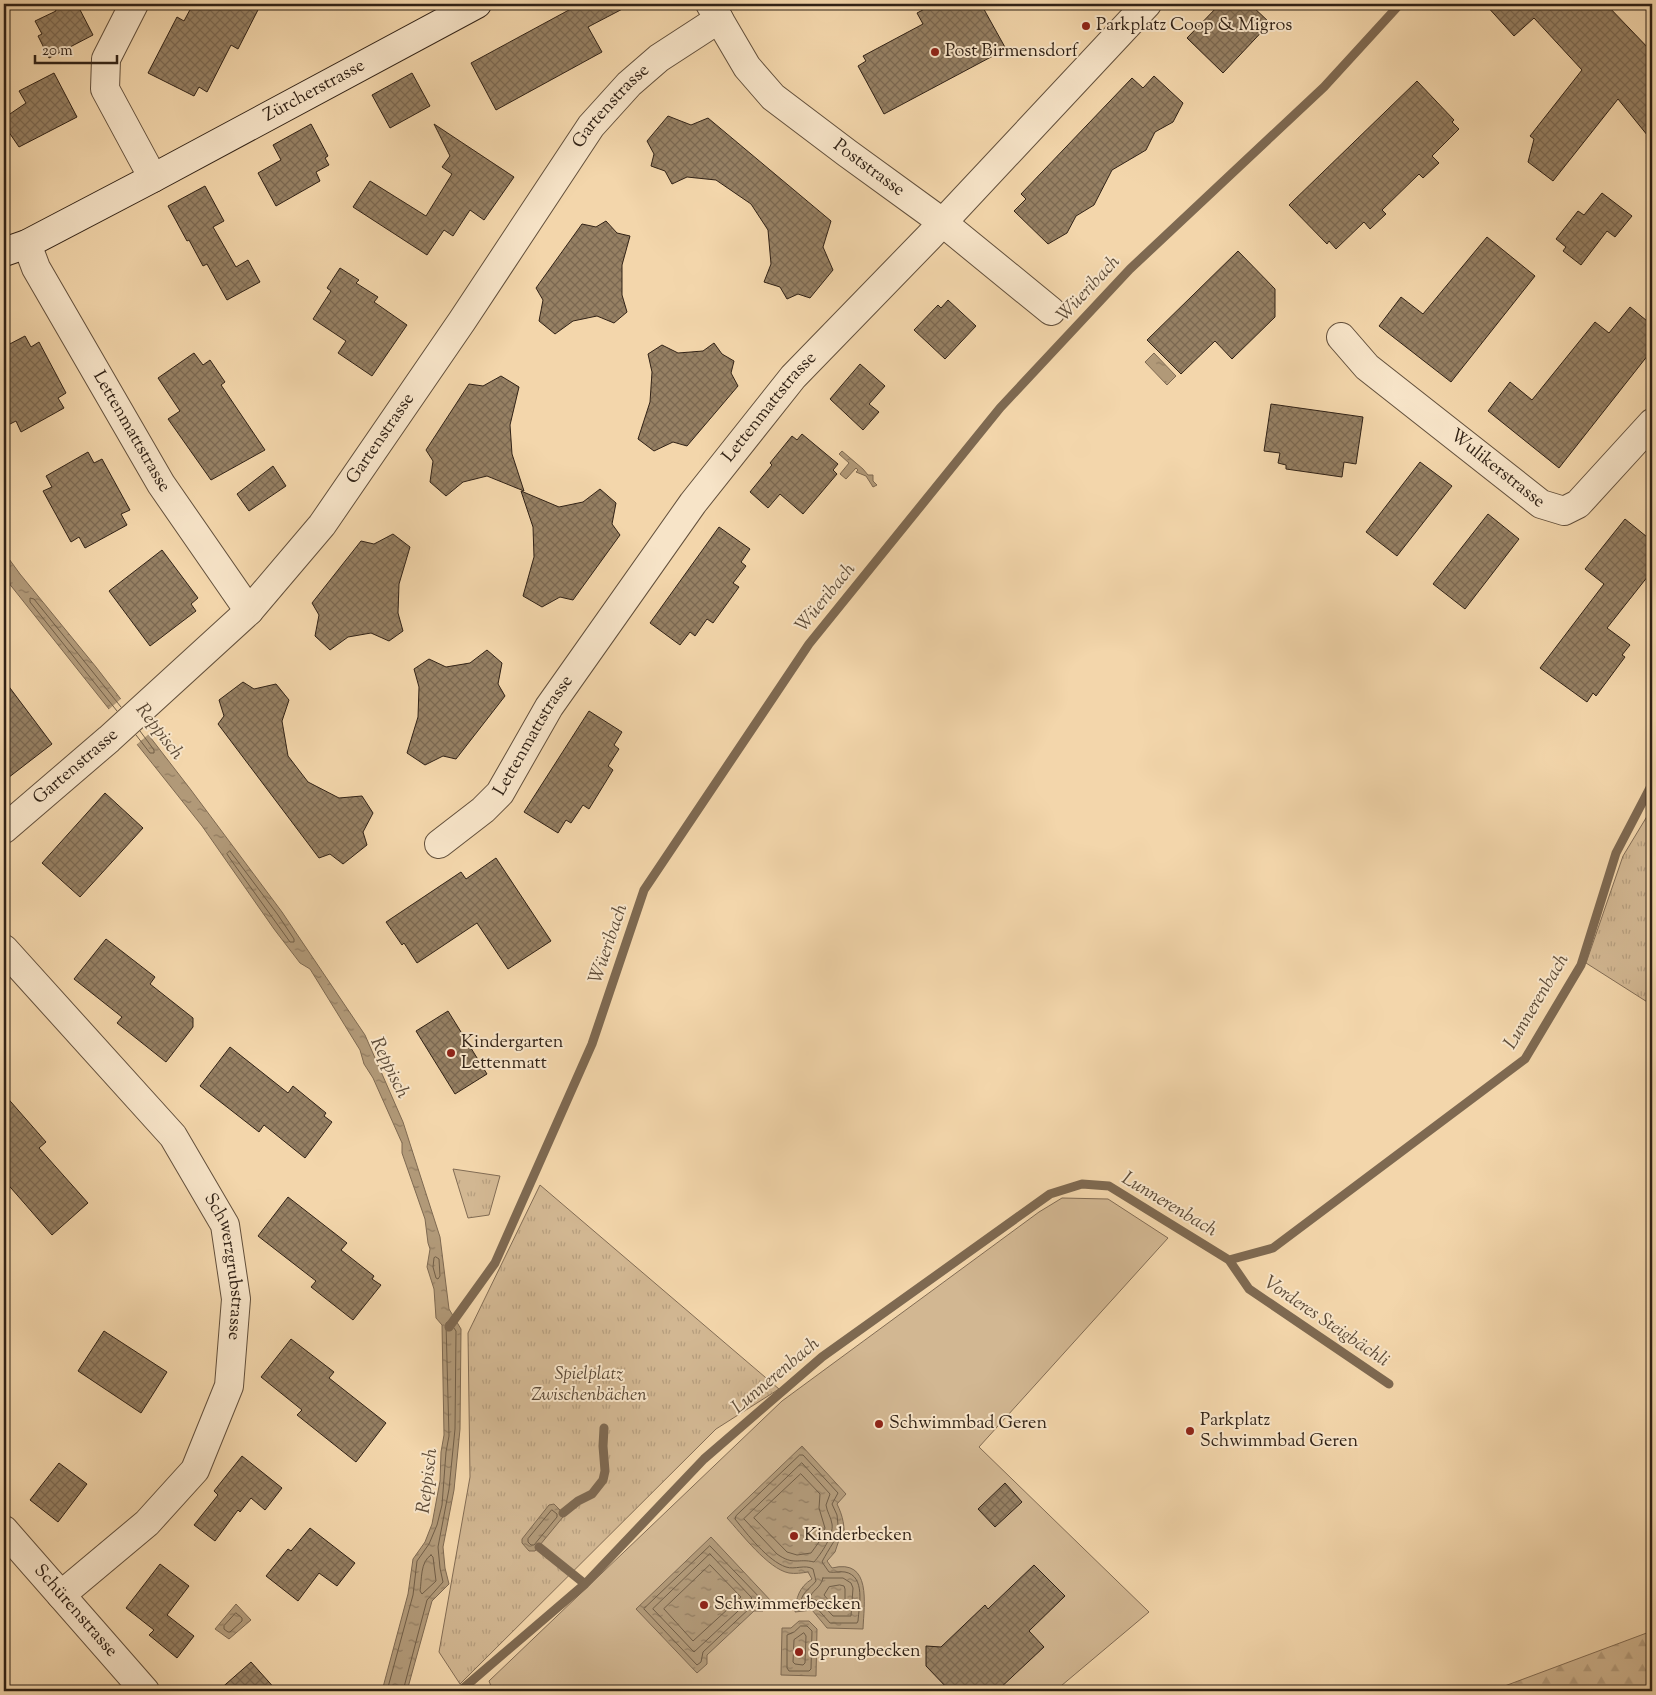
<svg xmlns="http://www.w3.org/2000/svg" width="1656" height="1695" font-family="'Sorts Mill Goudy',serif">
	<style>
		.grass { fill: url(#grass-tufts); stroke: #826c54 }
		.forest { fill: url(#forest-firs); stroke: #826c54 }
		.pitch { fill: #d2b792; stroke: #826c54 }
		.water { fill: url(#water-ripples); stroke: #7e6951 }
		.pier { fill: #f3d6ab }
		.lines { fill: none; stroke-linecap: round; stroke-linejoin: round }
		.shore { stroke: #715e47; stroke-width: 1 }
		.stream { stroke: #7e6951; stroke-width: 9 }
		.building { fill: url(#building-cross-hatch); stroke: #312216 }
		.street-casing { stroke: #624f3b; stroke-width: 30 }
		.secondary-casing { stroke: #312216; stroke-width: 30 }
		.street { stroke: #f7e4c8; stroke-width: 28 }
		.secondary { stroke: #f7e4c8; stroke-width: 28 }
		.poi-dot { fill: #8f2418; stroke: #f7e4c8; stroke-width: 2 }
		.labels { text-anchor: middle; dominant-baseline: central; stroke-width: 4; stroke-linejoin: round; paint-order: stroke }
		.poi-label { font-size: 18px; fill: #312216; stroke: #f7e4c8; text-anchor: start }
		.street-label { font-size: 18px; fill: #312216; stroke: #f7e4c8 }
		.park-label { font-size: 18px; font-style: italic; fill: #594735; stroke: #f7e4c8 }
		.water-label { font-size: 19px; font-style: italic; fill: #5e4c38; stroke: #f7e4c8 }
	</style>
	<defs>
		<pattern id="grass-tufts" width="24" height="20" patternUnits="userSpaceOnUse" patternTransform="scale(1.25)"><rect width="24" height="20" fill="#d2b792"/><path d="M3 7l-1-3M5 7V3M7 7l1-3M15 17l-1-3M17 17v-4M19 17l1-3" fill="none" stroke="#b59d7d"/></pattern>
		<pattern id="forest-firs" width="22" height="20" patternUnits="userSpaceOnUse" patternTransform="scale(1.25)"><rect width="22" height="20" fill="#d2b792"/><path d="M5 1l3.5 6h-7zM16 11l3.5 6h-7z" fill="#b59d7d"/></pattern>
		<pattern id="water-ripples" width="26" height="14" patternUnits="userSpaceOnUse" patternTransform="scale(1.25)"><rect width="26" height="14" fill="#b19978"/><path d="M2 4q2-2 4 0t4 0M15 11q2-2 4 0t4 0" fill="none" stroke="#917c61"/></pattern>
		<pattern id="building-cross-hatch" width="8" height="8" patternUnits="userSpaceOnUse" patternTransform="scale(1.25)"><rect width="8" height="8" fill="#968063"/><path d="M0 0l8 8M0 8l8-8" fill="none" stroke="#7b6851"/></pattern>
	</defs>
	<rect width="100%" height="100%" fill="#f3d6ab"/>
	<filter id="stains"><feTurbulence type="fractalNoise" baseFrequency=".004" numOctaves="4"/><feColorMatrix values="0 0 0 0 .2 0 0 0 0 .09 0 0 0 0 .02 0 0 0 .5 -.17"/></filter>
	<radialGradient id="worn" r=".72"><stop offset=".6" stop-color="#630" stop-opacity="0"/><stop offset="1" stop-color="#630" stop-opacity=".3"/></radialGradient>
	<path class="grass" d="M1652,808V1005L1586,963L1623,856Z
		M453,1169L500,1176L489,1215L468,1218Z
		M540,1185L779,1389L716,1429L460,1684L439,1652L470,1477L468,1333Z"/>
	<path class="forest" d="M1652,1631V1691H1494V1690Z"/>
	<path class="pitch" d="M1062,1198L1108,1199L1168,1238L979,1447L1149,1612L1055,1691H493L489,1681L782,1401L1039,1212Z"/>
	<path class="water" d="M1154,353L1176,376L1167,385L1145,362Z
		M842,451L863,469L868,475H873V481L877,485L873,487L866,476L856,472L858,470L856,468L846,479L840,474L849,463L839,454Z
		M4,552L20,574L96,667L191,790L282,912L365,1035L403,1122L440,1237L449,1309L461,1329L460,1429L454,1490L443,1547L445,1568L449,1584L432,1601L407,1691H382L408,1594L413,1559L425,1542L432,1524L440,1481L441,1452L444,1435L442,1325L436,1318L434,1289L427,1267L430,1249L428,1243L425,1219L402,1153V1143L373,1078L364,1064L360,1050L310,969L300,963L274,929L202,826L4,577Z
		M802,1446L846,1494L837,1504C843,1516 845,1527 844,1540H839L835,1552L827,1561L832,1568C872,1558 864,1604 863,1629L827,1628L812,1610L795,1612C796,1598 799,1587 812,1579L808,1572C802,1573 795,1574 789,1573C768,1569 741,1533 727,1518Z
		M554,1504L563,1513V1517L535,1551H529L522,1543V1539L549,1505Z
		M711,1537L772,1602L763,1611H754L707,1655V1664L697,1673L636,1609Z
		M236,1604L251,1620L229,1639L215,1629Z
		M799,1621H809L817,1629L816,1676L781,1675L782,1628H791Z"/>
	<path class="pier" d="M123,697L150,733L135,746L107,711Z"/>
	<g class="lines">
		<path class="shore" d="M117,711L30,602V598L34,599L121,707
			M136,735L150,753H154V750L140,731
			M230,851L278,915L294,939V942H290L231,860L227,854Z
			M436,1257L439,1259L440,1276L438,1279L436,1278L433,1267L434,1258Z
			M800,1455H803L838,1493L832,1504L837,1515L839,1534C837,1536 823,1559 822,1562L829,1572C835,1573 839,1571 845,1572C866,1576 859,1606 858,1621L857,1623H830L815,1606H801C799,1594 810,1589 816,1581L813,1569C805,1564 795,1570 786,1567C768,1561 747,1534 735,1519L736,1516Z
			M802,1463L830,1494L826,1505C827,1512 831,1517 832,1524C834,1535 821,1554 814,1562C798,1558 794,1566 777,1554L744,1519Z
			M801,1474L820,1494L819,1508L825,1528L819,1542L811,1553L797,1555L787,1552L754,1518Z
			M552,1510L557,1514V1517L534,1545H531L528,1542V1539Z
			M710,1546L764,1602L761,1606L751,1607L703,1652L701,1662L697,1665L644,1609Z
			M710,1554L752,1598L694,1652L653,1609Z
			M431,1555L433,1557L436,1581L422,1594L420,1591C422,1579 420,1562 431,1555Z
			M710,1565L741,1597L693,1641L664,1609Z
			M823,1578H843L851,1583L853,1588L851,1616H833L820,1602L810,1598C811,1591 821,1588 823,1578Z
			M840,1585L844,1586L845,1589V1607L843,1609H836L824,1595L829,1587Z
			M236,1613L242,1618V1621L230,1632H228L224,1629V1626Z
			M801,1626H807L812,1631L811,1669L809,1671H789L787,1668V1635L794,1632Z
			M804,1633L806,1636L805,1663L803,1665L795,1664L793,1662L794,1640Z
			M387,1691L413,1595L417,1561L429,1544L437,1525L442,1505L446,1452L449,1436L446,1323L449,1321L456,1331L455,1429L449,1489L438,1547L440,1568L443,1582L427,1600L403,1691"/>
		<path class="stream" d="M1229,1260L1249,1289L1389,1384
			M449,1327L495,1263L592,1044L644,890L809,644L1000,408L1130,269L1324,87L1400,4
			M563,1513L578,1501L592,1494L603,1480L605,1471L603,1446L604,1428
			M539,1547L585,1584
			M460,1691L585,1584L704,1459L822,1357L1050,1194L1082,1184L1109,1186L1229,1260L1273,1248L1525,1059L1581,965L1616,853L1652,784"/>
	</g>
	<path class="building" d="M53,4H77L93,35L49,58L38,36L42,34L35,21L56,11Z
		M193,4H261L238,49L231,45L207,92L199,87L194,96L148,73L177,17L184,21Z
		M580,4H632L588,27L602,52L496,110L471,63Z
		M934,4H981L1006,49L884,114L858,66L866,61L863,56L923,24L917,13Z
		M1220,4H1250L1270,23L1223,73L1187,38Z
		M1485,4H1606L1652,52V141L1618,99L1553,181L1528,162L1534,139L1530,136L1582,70L1534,18L1514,36Z
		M54,73L77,117L19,147L4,125V118L26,103L19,91Z
		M412,73L430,106L390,128L372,95Z
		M1154,76L1183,103L1173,122L1155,132L1146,150L1112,170L1094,205L1076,216L1067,233L1048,244L1014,211L1026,199L1021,194L1132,78L1143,88Z
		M1417,81L1454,120L1452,122L1459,129L1432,156L1439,163L1423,178L1419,174L1382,210L1386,214L1370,229L1364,222L1336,249L1329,241L1327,244L1289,205Z
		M668,116L691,125L708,118L831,221L823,247L833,270L810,298L798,294L787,299L780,287L764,282L771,264L768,230L751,204L716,180L687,177L672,184L665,171L651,166L654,154L647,141Z
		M311,124L328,156L325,158L329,165L316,172L320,181L276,206L258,173L281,160L273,145Z
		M434,124L514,177L484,220L470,210L453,236L444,230L427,255L353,207L370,181L426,216L452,174L442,167L450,156Z
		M205,186L224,221L213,227L236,267L248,260L260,282L227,300L207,264L203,266L189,240L187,241L168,206Z
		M1602,193L1632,216L1615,237L1607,231L1581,265L1563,251L1566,247L1556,239L1578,211L1584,215Z
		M606,221L617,233L630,236L622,265V295L627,312L614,323L597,316L573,321L555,334L539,321L543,300L536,288L582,224L596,227Z
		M1487,237L1535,276L1451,382L1379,326L1401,297L1423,314Z
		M1238,251L1275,289V317L1232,359L1215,341L1181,374L1147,340Z
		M340,268L359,280L356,283L378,297L374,302L407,325L372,376L338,353L346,341L313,319L331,291L327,288Z
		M948,300L976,326L945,359L914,330L938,305L941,308Z
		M1630,307L1652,325V350L1559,468L1488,411L1510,382L1532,400L1595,322L1609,333Z
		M25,336L31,347L39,342L66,393L58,398L64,408L21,432L16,421L4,427V347Z
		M714,343L722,354L734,361L731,373L738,386L687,446L673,442L654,451L638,439L650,402L652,372L648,354L662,345L678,353L703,351Z
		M194,353L203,365L210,360L225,382L221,385L265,450L211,480L168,419L180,411L158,378Z
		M860,364L885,386L869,404L879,412L863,430L830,399Z
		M501,376L519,387L510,425L512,454L524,491L487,476L463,482L446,496L430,482L433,461L426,450L469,384L483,386Z
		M1271,404L1363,417L1356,464L1344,462L1342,477L1286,469V465L1278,463L1280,453L1264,451Z
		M802,434L838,464L833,470L837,474L803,514L780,494L768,508L750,492L772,465L770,463L792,436L797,440Z
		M88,452L94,463L102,459L130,510L121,514L127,525L85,548L79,537L71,542L43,491L52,487L46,476Z
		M1420,462L1452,486L1397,556L1366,532Z
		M273,466L286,486L249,511L237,494Z
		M600,489L616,503L612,524L620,535L573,600L560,597L542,607L523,596L534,557L533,527L521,491L559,507L583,502Z
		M1488,514L1519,539L1465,609L1433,584Z
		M1625,519L1652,541V571L1607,628L1630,645L1622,655L1625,657L1596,696L1593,693L1587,702L1540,668L1604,584L1585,569Z
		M719,527L750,549L741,562L746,566L733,583L739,587L713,623L707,619L695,636L690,632L680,645L650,623Z
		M393,534L410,547L399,584L398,613L403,631L389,641L371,633L348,637L330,650L315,636L319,615L312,603L361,541L374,544Z
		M162,550L198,598L191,604L196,611L150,646L109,591Z
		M487,650L502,663L498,684L505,696L456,759L443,756L425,765L407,753L418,717L419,687L414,669L429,659L446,667L470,663Z
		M4,680L52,744L4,781Z
		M243,682L254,689L276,684L289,700L282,721L288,756L308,782L339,798L362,796L373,813L363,832L367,845L343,864L330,854L319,858L218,724L224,716L219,700Z
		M589,711L622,732L614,745L619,749L608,766L613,770L589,809L583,805L571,823L566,820L558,833L524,812Z
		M105,793L143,828L80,897L42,863Z
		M496,858L551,941L508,969L477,923L417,963L404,943L402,945L386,922L461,872L466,879Z
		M106,939L155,977L150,984L193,1018V1027L166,1062L117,1023L122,1017L74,979Z
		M448,1011L487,1074L455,1094L416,1031Z
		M230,1047L288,1093L293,1086L326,1113L324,1116L332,1122L305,1158L264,1125L259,1132L200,1086Z
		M4,1094L46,1142L39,1148L88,1203L52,1235L4,1180Z
		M288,1197L347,1243L341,1250L374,1276L372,1279L381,1285L353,1320L311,1287L316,1281L258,1236Z
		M104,1331L167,1372L141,1413L78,1371Z
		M291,1339L334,1372L329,1378L386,1423L356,1462L297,1415L302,1410L261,1377Z
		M242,1456L282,1488L265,1510L251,1498L240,1512L238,1510L215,1541L194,1525L218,1495L214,1491Z
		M59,1463L87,1484L58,1522L30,1500Z
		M1005,1483L1022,1502L995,1527L978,1509Z
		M310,1528L355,1563L337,1586L319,1573L298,1601L266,1576L288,1549L291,1551Z
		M160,1564L189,1586L167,1615L194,1636L177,1658L149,1635L154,1630L126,1608Z
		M1034,1565L1065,1596L1029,1631L1044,1647L997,1691H950L926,1666V1646L941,1647L985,1605L988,1609Z
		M251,1662L277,1691H218Z"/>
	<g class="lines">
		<g class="street-casing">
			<g id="street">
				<path d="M134,4L106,59L105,89L153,178"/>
				<path id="s1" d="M710,4L747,67L773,97L847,153L942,222L1051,311"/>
				<path id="s2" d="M27,244L36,268L161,484L249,611"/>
				<path id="s3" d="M1341,337L1367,367L1541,504L1564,511L1578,504L1652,423"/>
				<path id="s4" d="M4,829L109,739L249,611L322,525L462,321L591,126L629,84L659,58L719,19"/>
				<path id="s5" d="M439,844L483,810L500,793L549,707L693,503L793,377L929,237L1147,4"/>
				<path id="s6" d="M4,949L173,1136L225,1225L236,1299L229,1386L195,1470L147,1523L61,1595"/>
				<path id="s7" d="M4,1530L145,1691"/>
			</g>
		</g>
		<g class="secondary-casing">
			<g id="secondary">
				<path id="s8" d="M4,252L27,244L153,178L477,4"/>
			</g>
		</g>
		<use href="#street" class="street"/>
		<use href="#secondary" class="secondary"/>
	</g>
	<g class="poi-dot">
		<circle cx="1086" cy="26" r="5"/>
		<circle cx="935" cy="52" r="5"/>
		<circle cx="451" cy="1053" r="5"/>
		<circle cx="879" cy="1424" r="5"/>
		<circle cx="1190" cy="1431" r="5"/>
		<circle cx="794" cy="1536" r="5"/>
		<circle cx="704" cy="1605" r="5"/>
		<circle cx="799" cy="1652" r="5"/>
	</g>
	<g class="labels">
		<g class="poi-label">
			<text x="1096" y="26">Parkplatz Coop &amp; Migros</text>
			<text x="945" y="52">Post Birmensdorf</text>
			<text x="461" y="1043">Kindergarten<tspan x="461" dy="21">Lettenmatt</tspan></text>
			<text x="1200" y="1421">Parkplatz<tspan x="1200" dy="21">Schwimmbad Geren</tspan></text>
			<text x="889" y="1424">Schwimmbad Geren</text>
			<text x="804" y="1536">Kinderbecken</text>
			<text x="714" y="1605">Schwimmerbecken</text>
			<text x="809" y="1652">Sprungbecken</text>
		</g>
		<g class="street-label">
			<text stroke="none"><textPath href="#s8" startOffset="350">Zürcherstrasse</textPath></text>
			<text stroke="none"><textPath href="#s4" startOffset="950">Gartenstrasse</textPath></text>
			<text stroke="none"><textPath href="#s1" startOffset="232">Poststrasse</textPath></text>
			<text stroke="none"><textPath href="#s5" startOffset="551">Lettenmattstrasse</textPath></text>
			<text stroke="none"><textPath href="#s2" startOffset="215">Lettenmattstrasse</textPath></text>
			<text stroke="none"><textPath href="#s4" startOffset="545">Gartenstrasse</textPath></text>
			<text stroke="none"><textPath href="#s3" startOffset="205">Wulikerstrasse</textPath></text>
			<text stroke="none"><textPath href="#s5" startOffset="146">Lettenmattstrasse</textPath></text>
			<text stroke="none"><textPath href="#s4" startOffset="95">Gartenstrasse</textPath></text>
			<text stroke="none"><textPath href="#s6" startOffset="396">Schwerzgrubstrasse</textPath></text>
			<text stroke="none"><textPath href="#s7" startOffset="108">Schürenstrasse</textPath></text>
		</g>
		<g class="park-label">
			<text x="589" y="1375">Spielplatz<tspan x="589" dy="21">Zwischenbächen</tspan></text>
		</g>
		<g class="water-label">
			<text transform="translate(1089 289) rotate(-47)">Wüeribach</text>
			<text transform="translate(826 598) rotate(-51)">Wüeribach</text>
			<text transform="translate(159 732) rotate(52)">Reppisch</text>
			<text transform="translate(609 944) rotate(-71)">Wüeribach</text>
			<text transform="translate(1537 1002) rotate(-59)">Lunnerenbach</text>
			<text transform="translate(389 1068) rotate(64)">Reppisch</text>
			<text transform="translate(1169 1205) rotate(31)">Lunnerenbach</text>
			<text transform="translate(1326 1322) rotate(34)">Vorderes Steigbächli</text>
			<text transform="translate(776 1376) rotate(-40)">Lunnerenbach</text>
			<text transform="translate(428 1481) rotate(-83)">Reppisch</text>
		</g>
	</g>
	<rect width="1656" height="1695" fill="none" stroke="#f3d6ab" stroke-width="20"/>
	<rect x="5" y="5" width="1646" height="1685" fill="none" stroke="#312216" stroke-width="2.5"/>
	<rect x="10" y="10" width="1636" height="1675" fill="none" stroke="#312216"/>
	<path d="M35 55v8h82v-8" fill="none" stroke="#312216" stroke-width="2.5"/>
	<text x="42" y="55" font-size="15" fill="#312216" stroke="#f7e4c8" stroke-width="4" paint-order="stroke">20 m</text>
	<rect width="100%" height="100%" filter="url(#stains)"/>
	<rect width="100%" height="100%" fill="url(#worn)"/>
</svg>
